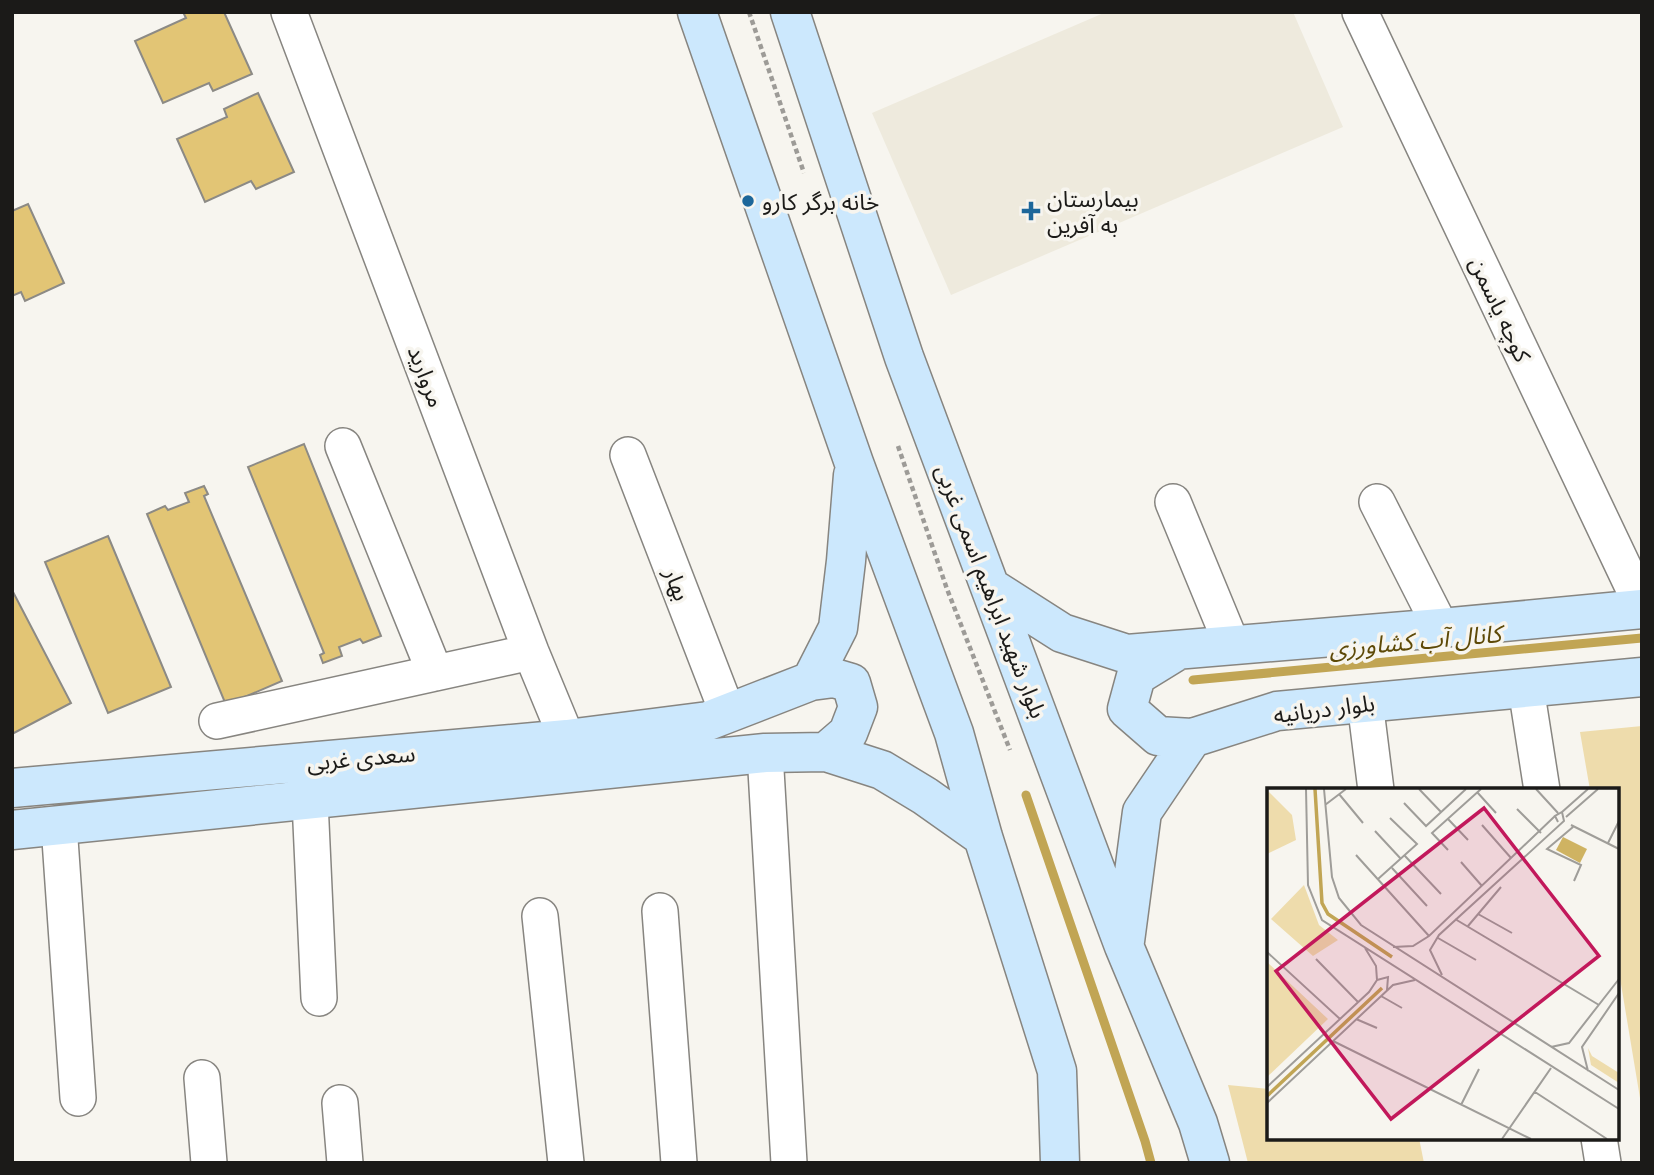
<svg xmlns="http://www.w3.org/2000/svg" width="1654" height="1175" font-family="'Open Sans','Noto Sans Arabic',sans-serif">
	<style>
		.built { fill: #eeeadd }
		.green { fill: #eedcac }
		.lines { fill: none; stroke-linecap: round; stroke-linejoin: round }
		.stream { stroke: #c1a554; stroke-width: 9 }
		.building { fill: #e2c575; stroke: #8c8a85; stroke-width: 2 }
		.street-casing { stroke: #878580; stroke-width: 38 }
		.secondary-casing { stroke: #878580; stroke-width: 41 }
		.path { stroke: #9d9b97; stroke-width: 4.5; stroke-dasharray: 5 3.5; stroke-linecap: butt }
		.street { stroke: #fff; stroke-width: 35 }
		.secondary { stroke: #cce8fd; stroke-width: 38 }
		.poi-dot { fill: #1d679a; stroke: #f7f5ef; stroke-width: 2.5 }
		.labels { text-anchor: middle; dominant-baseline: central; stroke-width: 7; stroke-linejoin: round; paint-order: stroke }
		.poi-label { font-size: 23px; fill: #1b1a18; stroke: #f7f5ef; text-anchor: start }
		.street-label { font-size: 23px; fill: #1b1a18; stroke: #f7f5ef }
		.water-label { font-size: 24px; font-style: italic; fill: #5d4907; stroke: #f7f5ef }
		.inset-river { fill: none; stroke: #c1a554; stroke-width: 3.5 }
		.inset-road { fill: none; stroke: #9f9d99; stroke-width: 2 }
		.view { fill: #c2185b; fill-opacity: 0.15; stroke: #c2185b; stroke-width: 3.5 }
		.inset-edge { fill: none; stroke: #1b1a18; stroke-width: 3.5 }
	</style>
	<rect width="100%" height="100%" fill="#f7f5ef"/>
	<path class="built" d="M1106,12H1293L1343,127L951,295L872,113Z"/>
	<path class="green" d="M1642,726V1110L1617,960V790H1590L1580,732Z
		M1228,1085L1269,1089V1138H1419L1424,1163H1248Z"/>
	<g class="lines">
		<path class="stream" d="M1193,680L1642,638
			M1026,795L1145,1141L1151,1163"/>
	</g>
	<path class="building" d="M183,12H224L252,74L213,91L209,83L163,103L135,41L186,18Z
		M258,93L294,172L256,189L251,181L205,202L177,139L227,117L224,109Z
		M28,204L64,283L25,301L21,292L12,296V211Z
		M304,444L381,636L363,643L360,639L339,647L342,656L323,663L320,655L324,653L248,467Z
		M204,486L208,494L204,496L282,681L226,705L147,514L165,506L168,510L189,502L185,493Z
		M108,536L171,687L108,713L45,562Z
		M12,590L71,703L12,734Z"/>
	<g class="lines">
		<g class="street-casing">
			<path id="street" d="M289,12L531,652L567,739
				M1360,12L1642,606
				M343,446L435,673
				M628,455L728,714
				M1173,502L1232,645
				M1377,502L1441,628
				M1526,688L1542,790
				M1365,702L1376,790
				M217,721L531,652
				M765,753L789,1163
				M310,801L319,998
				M59,825L78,1098
				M660,911L679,1163
				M540,916L566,1163
				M202,1078L209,1163
				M340,1103L345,1163
				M1599,1138L1603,1163"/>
		</g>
		<g class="secondary-casing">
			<path id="secondary" d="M697,12L854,463L954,733L983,837L1057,1071L1060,1163
				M790,12L904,357L1124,946L1198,1123L1210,1163
				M990,587L1062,633L1127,654L1441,628L1642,609
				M1175,652L1136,676L1127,709L1158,736L1192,738
				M811,681L834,678L851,683L858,707L848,733L826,752
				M12,788L567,739L708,721L811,681L838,628L846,561L853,475
				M12,830L765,753L826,752L882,770L925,796L983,837
				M1125,941L1142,812L1192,738L1277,711L1642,677"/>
		</g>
		<path class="path" d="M749,12L804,173
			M898,446L947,589L1010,750"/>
		<use href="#street" class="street"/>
		<use href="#secondary" class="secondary"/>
	</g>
	<g class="poi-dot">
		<circle cx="748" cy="201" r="7"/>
		<path d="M1027.5 200.5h7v7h7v7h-7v7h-7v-7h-7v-7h7z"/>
	</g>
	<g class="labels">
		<g class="poi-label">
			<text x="1047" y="198">بیمارستان<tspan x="1047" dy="26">به آفرین</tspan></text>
			<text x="762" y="201">خانه برگر کارو</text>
		</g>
		<g class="street-label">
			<text transform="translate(1501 309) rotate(65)">کوچه یاسمن</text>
			<text transform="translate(427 376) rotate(69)">مروارید</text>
			<text transform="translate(678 584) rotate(69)">بهار</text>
			<text transform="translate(992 591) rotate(69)">بلوار شهید ابراهیم اسمی غربی</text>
			<text transform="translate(1324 708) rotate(-7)">بلوار دریانیه</text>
			<text transform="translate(361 757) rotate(-5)">سعدی غربی</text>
		</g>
		<g class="water-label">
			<text transform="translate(1415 640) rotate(-5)">کانال آب کشاورزی</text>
		</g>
	</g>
	<g transform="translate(1267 788)">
		<rect width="352" height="352" fill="#f7f5ef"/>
		<path d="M0,2L25,27L29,52L0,66ZM37,97L52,137L71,152L46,168L4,131ZM0,174L61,231L0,289ZM321,260L325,268L352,285V295L324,277Z" fill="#eedcac"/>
		<path d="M296,49L320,61L313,75L289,62Z" fill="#cfb362"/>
		<path class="inset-river" d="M48,1L55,115L61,126L125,169M0,308L115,200"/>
		<path class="inset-road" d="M39,1L41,97L55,132L352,321M57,1L65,89L72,110L94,137L352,302M152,1L174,24M269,1L291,25M210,4L229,25M72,6L96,35M137,15L159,38L199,1M58,17L79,1M250,21L274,45M295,24L321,1M299,29L331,1M181,31L201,52M215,37L244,70M304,37L352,61M306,39L280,61L314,77L307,93M108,43L134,71M341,55L352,33M181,62L165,45L214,1M89,67L162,148M138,68L174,106M194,74L215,98M125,80L160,118M111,91L150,56L123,30M211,126L245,145M188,131L332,217M201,138L234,99M171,150L209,172M126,159L146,158L162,148L288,28M0,164L73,231M49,171L91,214M175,187L163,162L172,147L297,33L295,24L288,28L291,34M110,192L121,189L120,202M114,208L135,220M89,231L110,240M66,253L264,351M284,259L302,255L352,191M321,283L315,259L352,205M0,299L102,204L110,192L109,178L98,160M268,304L340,351M0,315L126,197L148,192M194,317L212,281M235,351L284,280"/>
		<path class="view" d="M217,20L332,168L124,331L9,183Z"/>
		<rect width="352" height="352" class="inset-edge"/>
	</g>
	<rect width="1654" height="1175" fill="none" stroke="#1b1a18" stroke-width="28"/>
</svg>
